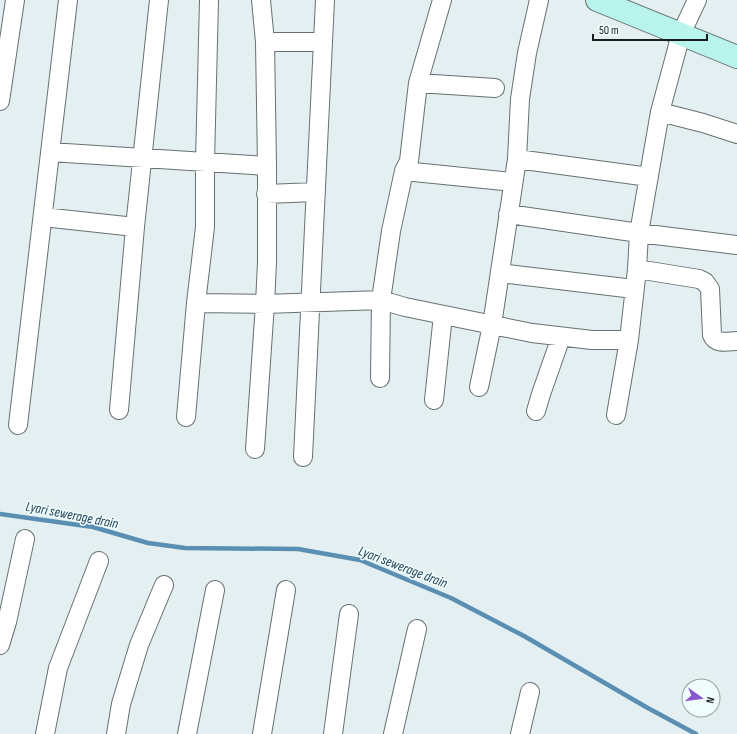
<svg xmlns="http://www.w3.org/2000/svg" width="737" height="734" font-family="'Sofia Sans Condensed',sans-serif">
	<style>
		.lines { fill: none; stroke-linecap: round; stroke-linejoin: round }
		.stream { stroke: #5a8fb3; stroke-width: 4.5 }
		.street-casing { stroke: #667171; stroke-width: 20 }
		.secondary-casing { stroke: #667171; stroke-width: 24 }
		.street { stroke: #fff; stroke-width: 18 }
		.secondary { stroke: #b8f4ec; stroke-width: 22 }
		.labels { text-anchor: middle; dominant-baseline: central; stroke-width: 3; stroke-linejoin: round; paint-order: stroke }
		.water-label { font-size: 14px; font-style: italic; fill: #1b3b51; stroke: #f0fdfd }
	</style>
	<rect width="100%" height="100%" fill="#e3eff0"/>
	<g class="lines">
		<path class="stream" d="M0,514L93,527L148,543L185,548L298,549L360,560L451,598L524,636L646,707L696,734"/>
		<g class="street-casing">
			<path id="street" d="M265,42H323
				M418,83L495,88
				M0,101L15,0
				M660,112L703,123L737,134
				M50,152L267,166
				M517,159L649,177
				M404,171L513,182
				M266,194L316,192
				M508,214L639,233L737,245
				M43,217L135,227
				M637,269L699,279L705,282L710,289L712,335C716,345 729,341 737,341
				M500,273L634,289
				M196,303L265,304L381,300L405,307L532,333L592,340H629
				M380,378L381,300L391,231L404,171L409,161L418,83L442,0
				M479,387L492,325L517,159L520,99L527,53L539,0
				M434,400L443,315
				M119,410L135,227L159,0
				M536,411L541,394L561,337
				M616,415L629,340L637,269L639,233L660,112L681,34L697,0
				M186,417L196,303L205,227V162L209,0
				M18,425L68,0
				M255,449L265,304L267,262V166L265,42L261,0
				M303,457L325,0
				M0,645L7,622L25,539
				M45,734L58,668L99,561
				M116,734L121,704L139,645L164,585
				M187,734L215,590
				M262,734L286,590
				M333,734L349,614
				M393,734L417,629
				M520,734L530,692"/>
		</g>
		<g class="secondary-casing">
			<path id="secondary" d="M597,0L737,57"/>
		</g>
		<use href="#street" class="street"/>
		<use href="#secondary" class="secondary"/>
	</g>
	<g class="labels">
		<g class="water-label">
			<text transform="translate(72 515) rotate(11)">Lyari sewerage drain</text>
			<text transform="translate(403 567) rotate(21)">Lyari sewerage drain</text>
		</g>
	</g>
	<g transform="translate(701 698) rotate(104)"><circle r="19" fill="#f0fdfd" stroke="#9aa3a3"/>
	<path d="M0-3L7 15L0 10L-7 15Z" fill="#8956cf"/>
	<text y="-6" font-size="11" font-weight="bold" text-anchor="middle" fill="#191d1d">N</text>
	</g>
	<path d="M593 34v6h114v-6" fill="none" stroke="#191d1d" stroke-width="2"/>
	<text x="599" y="34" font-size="12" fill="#191d1d" stroke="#f0fdfd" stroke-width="3" paint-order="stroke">50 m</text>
</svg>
